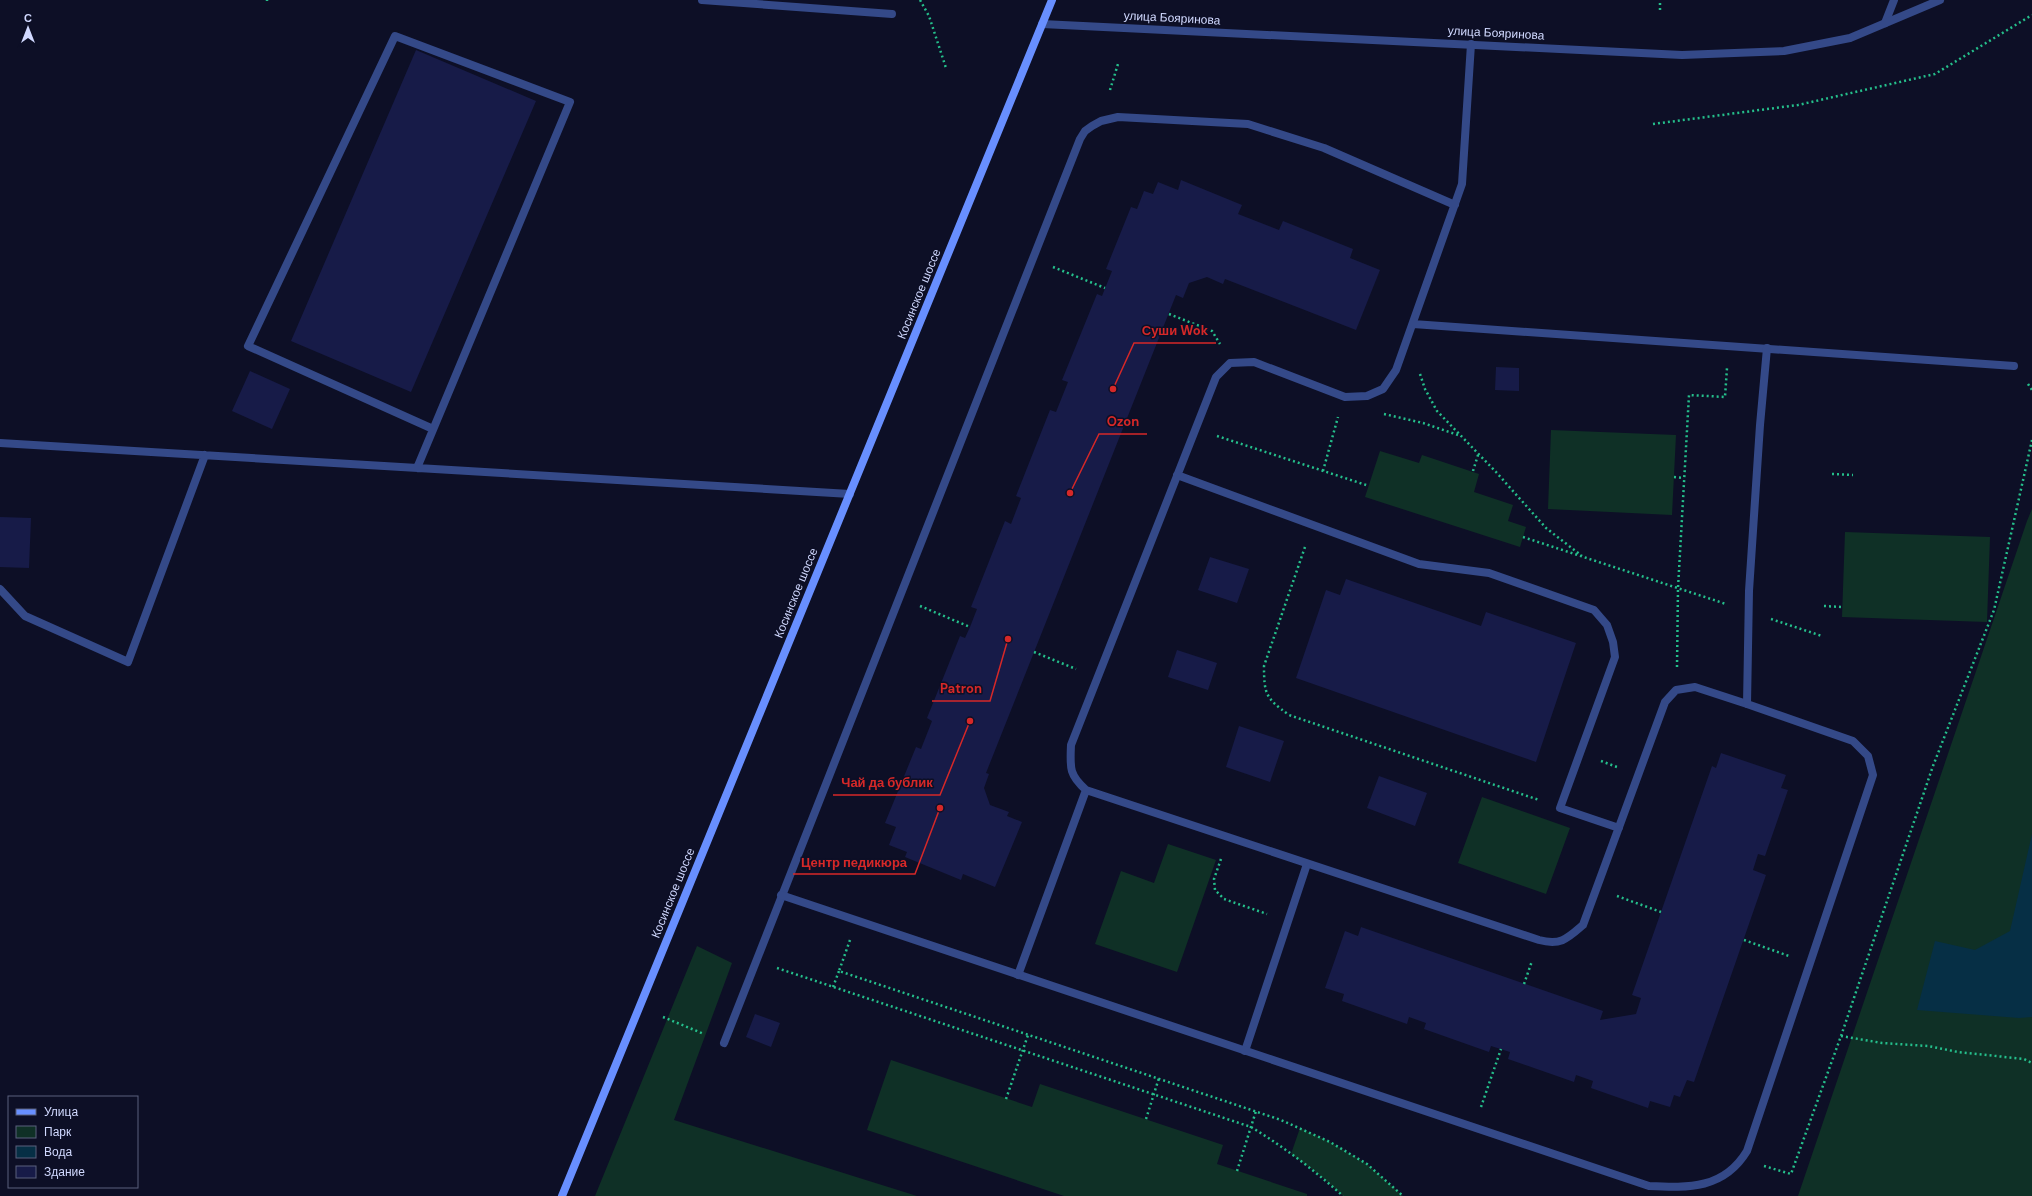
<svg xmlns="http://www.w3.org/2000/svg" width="2032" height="1196" font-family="'DM Sans',sans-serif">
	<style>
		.green { fill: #0f3026 }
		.water { fill: #062f45 }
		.building { fill: #171b48 }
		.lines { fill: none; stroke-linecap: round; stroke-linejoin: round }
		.path { stroke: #25bf8b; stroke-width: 2.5; stroke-dasharray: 2 3; stroke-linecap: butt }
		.lane { stroke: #344988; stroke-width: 8 }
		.street { stroke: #344988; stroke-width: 8 }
		.secondary { stroke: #688fff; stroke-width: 8 }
		.labels { text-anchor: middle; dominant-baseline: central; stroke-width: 3; stroke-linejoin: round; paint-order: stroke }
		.street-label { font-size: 12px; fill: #d1d9ff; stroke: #0d0f26 }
		.leader { fill: none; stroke: #d62828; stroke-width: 1.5 }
		.callout-dot { fill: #d62828; stroke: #0d0f26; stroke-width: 1.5 }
		.callout-label { font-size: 13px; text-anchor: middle; font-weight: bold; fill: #d62828; stroke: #0d0f26; stroke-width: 3; stroke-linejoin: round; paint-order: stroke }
	</style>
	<rect width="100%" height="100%" fill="#0d0f26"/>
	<path class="green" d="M1551,430L1676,435L1672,515L1548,509Z
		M1380,451L1419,463L1422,455L1479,474L1474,492L1513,505L1508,521L1526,527L1520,547L1365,497Z
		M2032,509V1196H1798L2027,521Z
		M1845,532L1990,537L1987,622L1842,617Z
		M1482,797L1570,828L1546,894L1458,863Z
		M1168,844L1216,860L1177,972L1095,944L1121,871L1154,883Z
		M697,946L732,963L674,1120L917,1196H595Z
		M891,1060L1032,1107L1040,1084L1223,1145L1217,1164L1307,1194V1196H1064L867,1130Z
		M1300,1128L1330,1142L1367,1164L1403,1196H1343L1321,1176L1291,1154Z"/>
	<path class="water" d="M2032,834V1017L2019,1018L1917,1010L1935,941L1975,950L2010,931Z"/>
	<path class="building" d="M416,50L536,101L411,392L291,341Z
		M1181,180L1242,205L1238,214L1279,230L1283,221L1353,249L1350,258L1380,270L1356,330L1225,279L1223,284L1207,277L1189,283L1183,298L1176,295L986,773L989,774L984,788L990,805L1009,812L1007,816L1022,822L995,887L963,874L961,880L905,857L907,852L889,845L896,827L885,823L916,747L921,749L932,721L927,718L960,636L965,638L970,627L977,609L971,607L1005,521L1011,524L1021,498L1016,496L1050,410L1056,412L1068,382L1062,380L1097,294L1102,296L1112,271L1106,269L1131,207L1137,209L1144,191L1153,194L1158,182L1178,190Z
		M1496,367L1519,368V391L1495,390Z
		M250,371L290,389L272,429L232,411Z
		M0,517L31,518L29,568L0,567Z
		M1210,557L1249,569L1237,603L1198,590Z
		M1346,579L1481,626L1486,612L1576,643L1536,762L1296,678L1326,590L1340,595Z
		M1177,650L1217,663L1208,690L1168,677Z
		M1239,726L1284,741L1270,782L1226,767Z
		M1721,753L1786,775L1781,788L1788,790L1765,856L1758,854L1753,870L1766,875L1694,1082L1687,1080L1680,1097L1674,1095L1670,1107L1650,1101L1648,1108L1591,1088L1593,1081L1576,1075L1574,1082L1508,1059L1510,1052L1491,1046L1489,1052L1424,1029L1426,1023L1409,1017L1407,1024L1342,1001L1344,994L1325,988L1345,931L1358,936L1361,927L1603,1011L1600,1020L1636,1014L1641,998L1632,995L1712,766L1716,768Z
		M1379,776L1427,793L1415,826L1367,808Z
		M755,1014L780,1023L771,1047L746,1037Z"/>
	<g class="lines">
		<path class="path" d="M920,0L929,16L946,68
			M267,1V0
			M1660,10V0
			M1110,90L1118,64
			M1653,124L1798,105L1935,74L2032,15
			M1053,267L1105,288
			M1169,314L1212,331L1220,344
			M1420,374L1425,389L1437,411L1496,472L1546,528L1582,556
			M2028,384L2032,390
			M1384,414L1423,423L1458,435
			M1217,436L1369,486
			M1323,471L1338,417
			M1473,471L1478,455
			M1832,474L1853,475
			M1674,477L1684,478
			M1523,537L1726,604
			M1305,547L1264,666C1264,695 1266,698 1289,715L1539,800
			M920,606L970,627
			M1824,606L1842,607
			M1771,619L1822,636
			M1034,652L1076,669
			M1677,667L1678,588L1689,395L1725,397L1727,368
			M1601,761L1617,767
			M1221,859L1214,879L1215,890L1224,899L1267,914
			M1617,896L1661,912
			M850,940L839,971L1281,1120L1330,1142L1367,1164L1403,1196
			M1744,940L1789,956
			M777,968L1251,1127C1284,1147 1314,1170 1343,1196
			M1524,984L1532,961
			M833,987L839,971
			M663,1017L704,1034
			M1841,1036L1882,1043L1928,1046L1958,1052L2024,1059L2032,1063
			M1006,1099L1028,1035
			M1481,1107L1501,1049
			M1146,1119L1159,1078
			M1764,1166L1791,1174L1841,1036L1933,766L1994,610L2032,440
			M1237,1171L1256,1111"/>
		<path class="lane" d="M1885,23L1894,0
			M1413,324L2014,366
			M0,443L850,494
			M417,468L570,102L395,36L248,346L433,429
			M1177,475L1419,564L1489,573L1594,610L1607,625L1613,642L1615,657L1560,808L1619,828
			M0,589L25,616L128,662L205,455
			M1086,790L1539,940C1561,946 1568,938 1583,925L1665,702L1676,690L1695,687L1747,704
			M1018,975L1086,790C1069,775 1070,768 1071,745L1216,377L1230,363L1254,362L1345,397L1367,396L1383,389L1396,370L1462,184L1471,44
			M724,1043L1080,139L1085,131L1092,126L1101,121L1118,117L1248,124L1324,148L1455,205
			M1245,1051L1307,864"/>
		<path class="street" d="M702,0L892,14
			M1042,24L1682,55L1784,51L1850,38L1940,0
			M781,895L1649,1186C1689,1188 1724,1189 1747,1151L1873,775L1868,756L1853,741L1747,704L1749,591L1760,425L1767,348"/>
		<path class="secondary" d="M562,1196L1052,0"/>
	</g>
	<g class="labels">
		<g class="street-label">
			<text transform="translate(1172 18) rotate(3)">улица Бояринова</text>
			<text transform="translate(1496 33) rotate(3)">улица Бояринова</text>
			<text transform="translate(919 294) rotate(-68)">Косинское шоссе</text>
			<text transform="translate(796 593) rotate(-68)">Косинское шоссе</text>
			<text transform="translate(673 893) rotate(-68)">Косинское шоссе</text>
		</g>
	</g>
	<path class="leader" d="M1113 389L1134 343H1216M1070 493L1099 434H1147M1008 639L990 701H932M970 721L940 795H833M940 808L915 874H793"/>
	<g class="callout-dot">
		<circle cx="1113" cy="389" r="4"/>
		<circle cx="1070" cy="493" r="4"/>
		<circle cx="1008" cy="639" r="4"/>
		<circle cx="970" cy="721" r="4"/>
		<circle cx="940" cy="808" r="4"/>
	</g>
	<g class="callout-label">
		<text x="1175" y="335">Суши Wok</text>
		<text x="1123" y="426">Ozon</text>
		<text x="961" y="693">Patron</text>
		<text x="887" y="787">Чай да бублик</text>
		<text x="854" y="867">Центр педикюра</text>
	</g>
	<rect x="8" y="1096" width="130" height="92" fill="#0d0f26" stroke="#5b607d"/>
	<rect x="16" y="1109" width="20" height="6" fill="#688fff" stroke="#5b607d"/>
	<text x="44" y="1116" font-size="12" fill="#d1d9ff">Улица</text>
	<rect x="16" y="1126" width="20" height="12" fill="#0f3026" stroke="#5b607d"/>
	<text x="44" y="1136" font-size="12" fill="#d1d9ff">Парк</text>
	<rect x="16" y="1146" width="20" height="12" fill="#062f45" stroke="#5b607d"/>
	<text x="44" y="1156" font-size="12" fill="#d1d9ff">Вода</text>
	<rect x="16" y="1166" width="20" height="12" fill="#171b48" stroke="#5b607d"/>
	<text x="44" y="1176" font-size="12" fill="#d1d9ff">Здание</text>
	<g transform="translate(28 28)" stroke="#0d0f26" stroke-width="3" paint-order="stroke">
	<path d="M0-3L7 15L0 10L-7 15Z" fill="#d1d9ff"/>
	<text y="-6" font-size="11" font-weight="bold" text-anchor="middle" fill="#d1d9ff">С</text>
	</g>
</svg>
